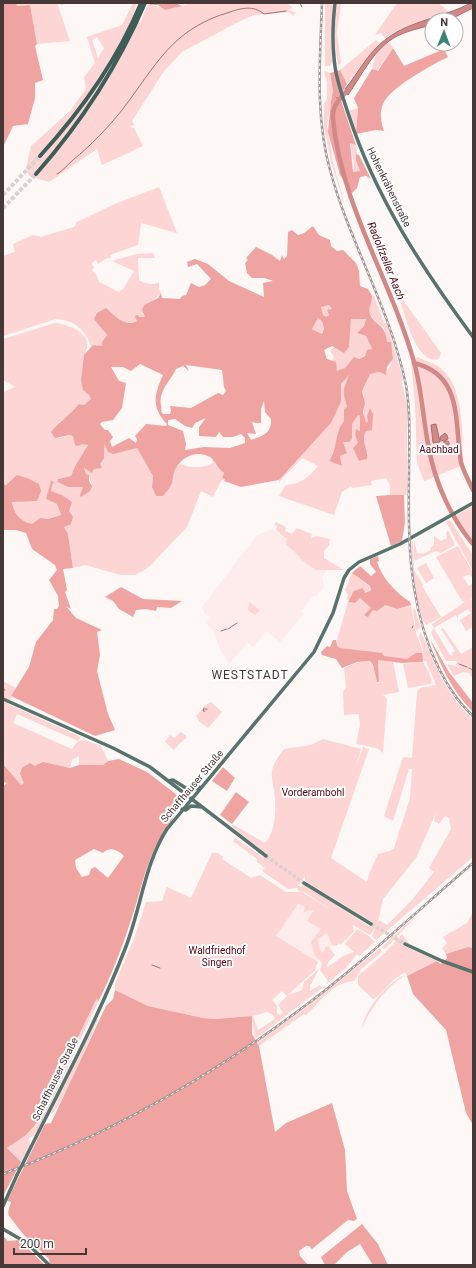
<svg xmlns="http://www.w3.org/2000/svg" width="476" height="1268" font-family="Roboto,sans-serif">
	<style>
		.built { fill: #feecec }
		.green { fill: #fcd5d4; fill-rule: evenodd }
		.forest { fill: #f0a4a2; fill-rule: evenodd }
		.water { fill: #d18887; stroke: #a7706f }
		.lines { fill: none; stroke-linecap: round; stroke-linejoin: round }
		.stream { stroke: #a7706f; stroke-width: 1 }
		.river { stroke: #d18887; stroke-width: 4.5 }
		.major-tunnel { stroke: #d8d1d0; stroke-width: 3.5; stroke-dasharray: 3.5 2; stroke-linecap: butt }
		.highway-tunnel { stroke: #d8d1d0; stroke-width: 4; stroke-dasharray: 4 2; stroke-linecap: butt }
		.major { stroke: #58726d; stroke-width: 3.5 }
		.highway { stroke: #3e5d57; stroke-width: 4 }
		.rail-casing { stroke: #a19796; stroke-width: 2.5 }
		.rail { stroke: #fff; stroke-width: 1; stroke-dasharray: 3; stroke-linecap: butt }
		.major-bridge { stroke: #58726d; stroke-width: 3.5 }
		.labels { text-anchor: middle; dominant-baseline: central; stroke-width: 4; stroke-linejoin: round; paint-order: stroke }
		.street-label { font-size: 10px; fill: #453837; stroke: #fff }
		.park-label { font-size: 10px; fill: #5a000f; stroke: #fff }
		.water-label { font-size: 11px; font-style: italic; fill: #5c0011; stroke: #fff }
		.quarter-label { font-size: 12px; letter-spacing: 1px; fill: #453837; stroke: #fff }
	</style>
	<rect width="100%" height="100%" fill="#fdf7f6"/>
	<path class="built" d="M273,529L327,570L322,577L324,587L316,597L314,595L301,612L304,614L280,642L266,631L254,647L247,643L229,664L220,649L213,630L207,624L209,617L205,614L202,607L257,535Z
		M298,903L327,921L332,945L318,962L276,936Z"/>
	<path class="green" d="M16,3H57L70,41L37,44L30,5L17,6Z
		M133,3H137L132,18L140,23L148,4C163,9 176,8 191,3H286L292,7L289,10L297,13L294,14V16L288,12L254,15L234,24L182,52L164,71L132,121L134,125L130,127L134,128L143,146L102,165L97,149L49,182L29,176L26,168L31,146L70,111L86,89L84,77L95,63L87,37L122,25ZM97,37L104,48L98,58L92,40Z
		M325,3H333L331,39L333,61L330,66H325Z
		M337,3H341L337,33L341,63L338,66L334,36Z
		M397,3H438L449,12L395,32L385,38L381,33L375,35Z
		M376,40L379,43L347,84L340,70Z
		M390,43L393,48L377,71L372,69C375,58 377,45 390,43Z
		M324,71L330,73L333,91L327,126L333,162L346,209L331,162L324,127V104L327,99V82Z
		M358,108L356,134L349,111Z
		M350,142L356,145L360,171L353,172L354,165Z
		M159,187L177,233L141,223L138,245L110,255L111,258H107L98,264L96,260L92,263L94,268L92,270L97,276L99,282L119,292L124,288L134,271L112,261L137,254L153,253L155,258H138L139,280C145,284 153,286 159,282V289L161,293L142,310L146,317H140L135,323L123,322L118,318L103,331L107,335L102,342V346L93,345L91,347C87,330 73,320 56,319L3,336V256L15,252L13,244L33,235L41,237L74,227L77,222L115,204Z
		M398,293L441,353L439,359C415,366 404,311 398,293Z
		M372,296H374L384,323H387L403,379L402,382L407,407V495H390V485L386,478L371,481L372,485L352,488L351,486L342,492L334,515L279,496L286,485C301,484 309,477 318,466L302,458L279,482V480L331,423L341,402V384L351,373L344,421C334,431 338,449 329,461L342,466L340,456L347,453L343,442L352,439V424L358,415L360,416V431L356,430L355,434L368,455L363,438L368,421L366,423L364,421V395L362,391L370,374L379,372L384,375L391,365L393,353L387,342L384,328L373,319L370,314L369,305Z
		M329,305L332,310L326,318L323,315L321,306Z
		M318,317L324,324L322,334L312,329Z
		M351,319H366L364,326L357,333L366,336L372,349L359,359L354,357L345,368L337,372L331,362L334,357L330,351L335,347L344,352L349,347Z
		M55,323C67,324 90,332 87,348C86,353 83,356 83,363C84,372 84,382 86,391C87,394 90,396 91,399L84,405L80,404L72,414L59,422V438L69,435L73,436L78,446L82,443L88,445L75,466L71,476L58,479L68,487L92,486L89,475L86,474L84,467L94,469L100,464L103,442L108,452L137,448L153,476L152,487H170L175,468L180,464C193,468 200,469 213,463L212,458L219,470L224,473L222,478L225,479L221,481L213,497L201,491L187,527L149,567L135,575H121L85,565L73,568L68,534L64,527L69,511L62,495L51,491V481L47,499L57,504L61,515L48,519L40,518L32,524C20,521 14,514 12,501L20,502L17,475L6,485L3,484V392L15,387L3,380V339Z
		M418,357C425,361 437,364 443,370C465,391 462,437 463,465L424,481L417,463L415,402L411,362L414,359Z
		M473,506V542L455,516Z
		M450,520L473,555V571L446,522Z
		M276,522L286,527L285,531L292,534L297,528L312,534L311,538L316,536L330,539L329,545L324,551V558L344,570H316L299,558L300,557L286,544L287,539L276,530L277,526L274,525Z
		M448,530L455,545L441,553L436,551L416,560L414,559V540L417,553L423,554L431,550L430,548L434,545V536L441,541L447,538L446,534Z
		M413,541L414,570L423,585L422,586L441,617L426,625C415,608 412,563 411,543Z
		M458,546L473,573V579L470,574L463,577L469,586L473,583V597L467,601L473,598V627L466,631L460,620L471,613L468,609L458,615V620L456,615L434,628L450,655L453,656L452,653L455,651L441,629L443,628L461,654L473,647V679L469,673L464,672L454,676L447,664L465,668L456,665L457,661H446L431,633L434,628L432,624L465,602L462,601L436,557Z
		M426,563L434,578L426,583L417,568Z
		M352,573L370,587L371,590L363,592L350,601L347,599L348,595L345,590Z
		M360,598L371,608V613L373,610L385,605L397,609L411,605L416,633L425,657L419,636L421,632C438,669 443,690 473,720V857L376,940L372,936L379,920L387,925L412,900L434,872L429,868L451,829L449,818L445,816L439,824L434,821L436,813L416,858L383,899L377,926L370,935L353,925L354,931L340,945V943L335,946L332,945L327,933L317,939L321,952L325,951V947L328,946L335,955L326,965L328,967L343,956L354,952L345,944L357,929L369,936L375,942L359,956L357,954L346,968L325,985L328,981L320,970L322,963L314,954L311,942L321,929L307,921L313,911L310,910L303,913L305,907L298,904L276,936L318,962L315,970L288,995L302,990L304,982L319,969L310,986V991L320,985L322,988L255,1039L252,1016L215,1019L203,1018L148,1006L115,990V983L134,939L146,902L162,901L167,887L191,898L212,853H218L223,857L222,859L251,878L260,875L286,892H302L333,911L304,892L298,891V888L288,889L262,871L265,868L257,862V859L233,841L235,838L264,858L267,854L232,827V824L265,843C277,830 276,806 274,789C273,784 271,776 272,771C273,763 279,756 284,749L311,745L323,739L361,749L356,767L363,747L369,749L331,858L367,882L369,874L378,854L390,851L394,848L410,798L412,769H409L393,821L384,816L403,757L412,758L417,692L420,688L436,685L426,661L333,653L348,602L355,603ZM305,876V881L372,922L369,926L303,884L301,888L299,885ZM282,991L287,996L278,1005L283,1012L280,1015L277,1013V1006L272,1000ZM267,1012L273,1015L275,1019L258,1030L253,1016Z
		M249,602L260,610L255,615L248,610Z
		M415,609L421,628L416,630L413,610Z
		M378,660L393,662L399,692L383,695L387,699L383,753L377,748L356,744L360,725L359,714L344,715L343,692L346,687L344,668L356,663L369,661L372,664L378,684L379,682Z
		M423,662L428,670L432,682L430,684L408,688L403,664Z
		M3,681L16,688L8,704L81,737L78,741L17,714L13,723L72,749L76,743L83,739L101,746L108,761L103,765H79V756L72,760L70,768L43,763L20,774L24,783L21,785L3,764Z
		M211,702L222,712L208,728L200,722L196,716L207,704Z
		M181,732L187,737L182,742H181L174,750L165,742L170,735L174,738Z
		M422,910L386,948L384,949L382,947Z
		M473,912L472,948L468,947L446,954L442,948L447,943L443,937L467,923Z
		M402,934L409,944H405V946L437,961L407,976L405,972L393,980L376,998L373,999L358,985V976L386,952Z
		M380,948L382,952L361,969L354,981C332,982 320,1003 306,1015L304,1014L259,1046L257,1042L304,1009L336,983L335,985Z
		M402,976H405C389,983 367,1013 362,1029C364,1010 385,986 402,976Z
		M97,998L98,1002L37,1133L34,1136L29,1138L30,1146L21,1162L7,1148L26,1135L37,1124Z
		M97,1019L98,1020C91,1035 61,1110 50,1115Z"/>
	<path class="forest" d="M3,3H16L17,6L30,5L37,44L35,46L43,80L35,83V98L28,124L13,126L3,147Z
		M148,3H175L182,6L165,10L158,5H150Z
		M393,48L404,66L444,49L448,57C432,65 390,87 383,104C379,113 381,122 384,131L376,130L356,134L358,108L354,98L372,69L378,71Z
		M340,70L347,84L340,97L356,145L350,143L353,172L360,171L356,160V154L359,155L371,179L366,176L360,177L357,188L352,193L340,175L328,132L331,101L333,91L330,73Z
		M313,226L319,235L330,240L331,246L337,251L343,250L356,263L359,271L360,286L368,289L372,296C372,302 368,308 370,314C374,326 385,322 387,342H391L393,359L387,367L386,375L379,372L370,374L362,391L365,403L363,412L366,423L368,421L367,416L370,408L373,414L372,430L366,431C360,440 369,450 367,459L359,461L353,448L358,443L355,434L356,429L360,431V416L358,415L352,424V439L349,442H343L347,453L340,456L342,466L329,461C338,449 334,432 344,421V409L347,407C342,389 343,392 349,375L341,384V402L331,423L279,480L241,487L224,481L225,479L222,478L224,473C217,469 216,461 210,457C197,450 183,456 176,468C173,472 173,479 172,483C170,488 166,492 163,496H156L152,487L153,476L137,448L113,454L108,452L104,444V458L100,464L102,468L94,469L92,473L84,468L86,474L89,475V481L92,486L90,491L81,497L80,495L83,487H68L58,482V479L71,476L75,466L88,445L82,444L78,446L75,445L73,436L69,435L55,438L51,432C60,421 70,415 79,404L84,405L91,399L89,395L83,390L81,380L84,355L93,345L102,346V342L107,335L94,319L97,313L106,308C114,315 125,328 137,321L135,316L137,315L140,317H145L142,310L144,305L158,298L161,293L162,298L180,299L182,296L186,295L191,283L199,287L205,285L211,279L197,264L188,267L187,262L195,259L208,264L229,281L264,297L263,283L273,281L264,278H252L247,273L245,263L248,260L246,258L256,247L272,255L280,261L282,255L284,259L287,256L288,232L292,230L298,235L304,233ZM329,305L332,309L327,310L329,315L326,317L323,315L321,307ZM318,318C324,321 325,328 322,334L312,329ZM351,319H366L364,326L357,333L366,336L372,349L367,350L365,356L359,359L354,357L345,368L337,371L336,362L327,359L324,350L332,346L344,353L349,347ZM140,364L163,375C154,395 151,407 167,424L166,426L146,424L135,436L137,439L136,443L129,438L112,447L110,441L113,437L108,430H105L100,424L102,422L113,420L122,408L126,383L119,381L111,367H123L131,371ZM186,365L222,370L224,387L226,391L223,395L218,393L191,408L170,406L171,411L170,414H163C160,410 162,409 161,405C158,391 170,382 176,369L183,366L189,371ZM264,401L265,412L271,419C272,433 263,436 251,440L247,433L256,434L252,422L256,423H261V409ZM206,418L199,427V436L216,437L219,432L223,437H233L241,434L245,438V443L230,448L204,447L185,450L186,444L183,431L168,425V420L175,419L185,426L192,428L195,423Z
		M17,475L27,478L39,484L41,491L37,501L12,502C14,514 20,521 32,524L40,518L48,519L61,515L57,504L46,499L51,481L54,482L52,485L51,491L62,495L72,502L69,511L73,517L71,524L64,527L68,534L73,568L63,569L67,590L65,592L71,609L66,606L76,618L102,630L97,632L100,655L97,671L108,714L115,730L95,736L11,696L29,667L36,642L53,620L54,609H57L59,606L58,596L49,580L57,570L55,565L32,549L26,533L16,530H3V484L6,485Z
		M390,495H404L405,522L402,541L391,546L376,496Z
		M378,556L379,561L377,562C382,578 396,593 410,602L411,605L397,609L385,605L377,611L373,610L368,617L364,615L371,608L360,598L355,603L348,602L354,591L363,588L365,593L371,590L370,586L352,573L360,566L371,576L376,572L370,564V559Z
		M121,587L143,599L182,601L171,608L157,607L156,611L146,609L136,610L133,617L119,609L113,601L105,597Z
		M430,639L449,672L473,703V712C452,691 441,666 430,639Z
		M333,640H336L337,646L340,648L382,653L384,656L407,659L416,653H422L423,662L402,663L378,660L379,682H377L373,665L370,661L357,662L342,668L336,659L322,655L321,652L327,646L330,647Z
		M119,759L147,772L177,795C183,810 161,835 154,850C144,872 139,896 131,920C122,948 111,976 98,1002L97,998L49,1097L43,1112L36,1124L26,1135L7,1148L21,1162L3,1196V786L7,783L3,782V764L21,785L24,783L20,774L22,768L30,763L35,766L43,762L70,768L79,765H103L108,761ZM94,849L103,853C110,846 118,850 124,856L108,878L95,867L91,869L89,875L82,877L76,868L75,860Z
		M223,767L235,778L227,791L212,781Z
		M236,792L249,802L232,824L220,815Z
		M468,947L473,948V1125L466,1113L446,1030L413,994L407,976L437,961L441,964L447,958L446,954Z
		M115,990L148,1006L203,1018L215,1019L252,1016V1034L259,1046L275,1132L286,1123L332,1103L345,1150L347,1191L357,1219L354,1221L348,1220L312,1249L309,1246H306L299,1251L300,1256L308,1265H50L49,1259L24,1235L9,1216L8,1212L11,1202L7,1201L45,1124L51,1123L106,1006L113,999Z
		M362,1224L378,1244L388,1265H373L360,1244L347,1252L334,1265H325L321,1257Z
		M3,1236L8,1241L19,1240L45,1265H3Z"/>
	<path class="water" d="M471,3H473V8L451,19L432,20V25C420,28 407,31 397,36C374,48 362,75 348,95L345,89L349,84C360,69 371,50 386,39C409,21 445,17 471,3Z
		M436,424L440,442L433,443L431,425Z
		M445,433L447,435L448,439L445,440L449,442V448L447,450H435V445L440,447L444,442V440L441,441L440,437Z"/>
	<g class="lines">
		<path class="stream" d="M300,3L302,7
			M62,4L64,3
			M336,97L339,100
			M57,174C63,171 67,165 73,160C91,145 107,129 122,110C156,66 171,29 230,12C242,8 253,5 264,14L286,11
			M412,628L413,626
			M228,629L237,623
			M221,631L227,629
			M459,664L467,667
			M469,668L473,670
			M3,689L5,690
			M204,708L203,711H205
			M205,709H207
			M152,965L160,968"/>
		<path class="river" d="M350,88C342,96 331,106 333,119C341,205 391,280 414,362C422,390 423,420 429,449C435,482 451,518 473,544
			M414,363C464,375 454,423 461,462C463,471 469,481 473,490"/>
		<path class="major-tunnel" d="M266,856L304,883
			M371,924L405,944"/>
		<path class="highway-tunnel" d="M3,195L40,156
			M3,208L36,174"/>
		<path class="major" d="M335,3C333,21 332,39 334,57C335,77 343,97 349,116C376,198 422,268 473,337
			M3,699L113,748L150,767L266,856
			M168,781L173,780L189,790L202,787
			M182,809L186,810L191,806L202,807
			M304,883L371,924
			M405,944L442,961L473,972
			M27,1155C61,1087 98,1019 125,949C141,909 144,865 167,829L314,652L333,613L344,578L349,570L359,562L400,544L473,503
			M3,1206L17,1175
			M3,1229L27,1243L49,1265"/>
		<path class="highway" d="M40,156C82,110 117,61 141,3
			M36,174C81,123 118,66 145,3"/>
		<g class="rail-casing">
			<path id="rail" d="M322,3C320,59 315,116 330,170C350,244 390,308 406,385C411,414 409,445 409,474C408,536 408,593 431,651C441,675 453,698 473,716
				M3,1174C109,1134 207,1079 298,1011C358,967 416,912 473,863"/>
		</g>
		<use href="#rail" class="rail"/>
		<path class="major-bridge" d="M17,1175L27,1155"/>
	</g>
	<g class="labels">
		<g class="street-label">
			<text transform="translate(389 187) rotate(64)">Hohenkrähenstraße</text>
			<text transform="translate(192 786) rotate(-50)">Schaffhauser Straße</text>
			<text transform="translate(55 1079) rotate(-64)">Schaffhauser Straße</text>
		</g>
		<g class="park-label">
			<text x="439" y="449">Aachbad</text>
			<text x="313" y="792">Vorderambohl</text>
			<text x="217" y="950">Waldfriedhof<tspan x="217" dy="12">Singen</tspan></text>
		</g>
		<g class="water-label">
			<text transform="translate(386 261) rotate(68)">Radolfzeller Aach</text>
		</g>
		<g class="quarter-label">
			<text x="250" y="675">WESTSTADT</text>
		</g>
	</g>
	<rect width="476" height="1268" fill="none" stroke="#453837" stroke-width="8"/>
	<g transform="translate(444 32) rotate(1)"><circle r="19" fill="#ffffff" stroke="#b5afaf"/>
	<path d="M0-3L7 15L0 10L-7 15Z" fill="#3e8277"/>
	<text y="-6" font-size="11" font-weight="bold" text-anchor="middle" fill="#453837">N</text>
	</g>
	<path d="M14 1248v6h72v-6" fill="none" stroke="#453837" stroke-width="2"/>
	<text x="20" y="1248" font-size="12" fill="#453837" stroke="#ffffff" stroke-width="3" paint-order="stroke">200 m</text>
</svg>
